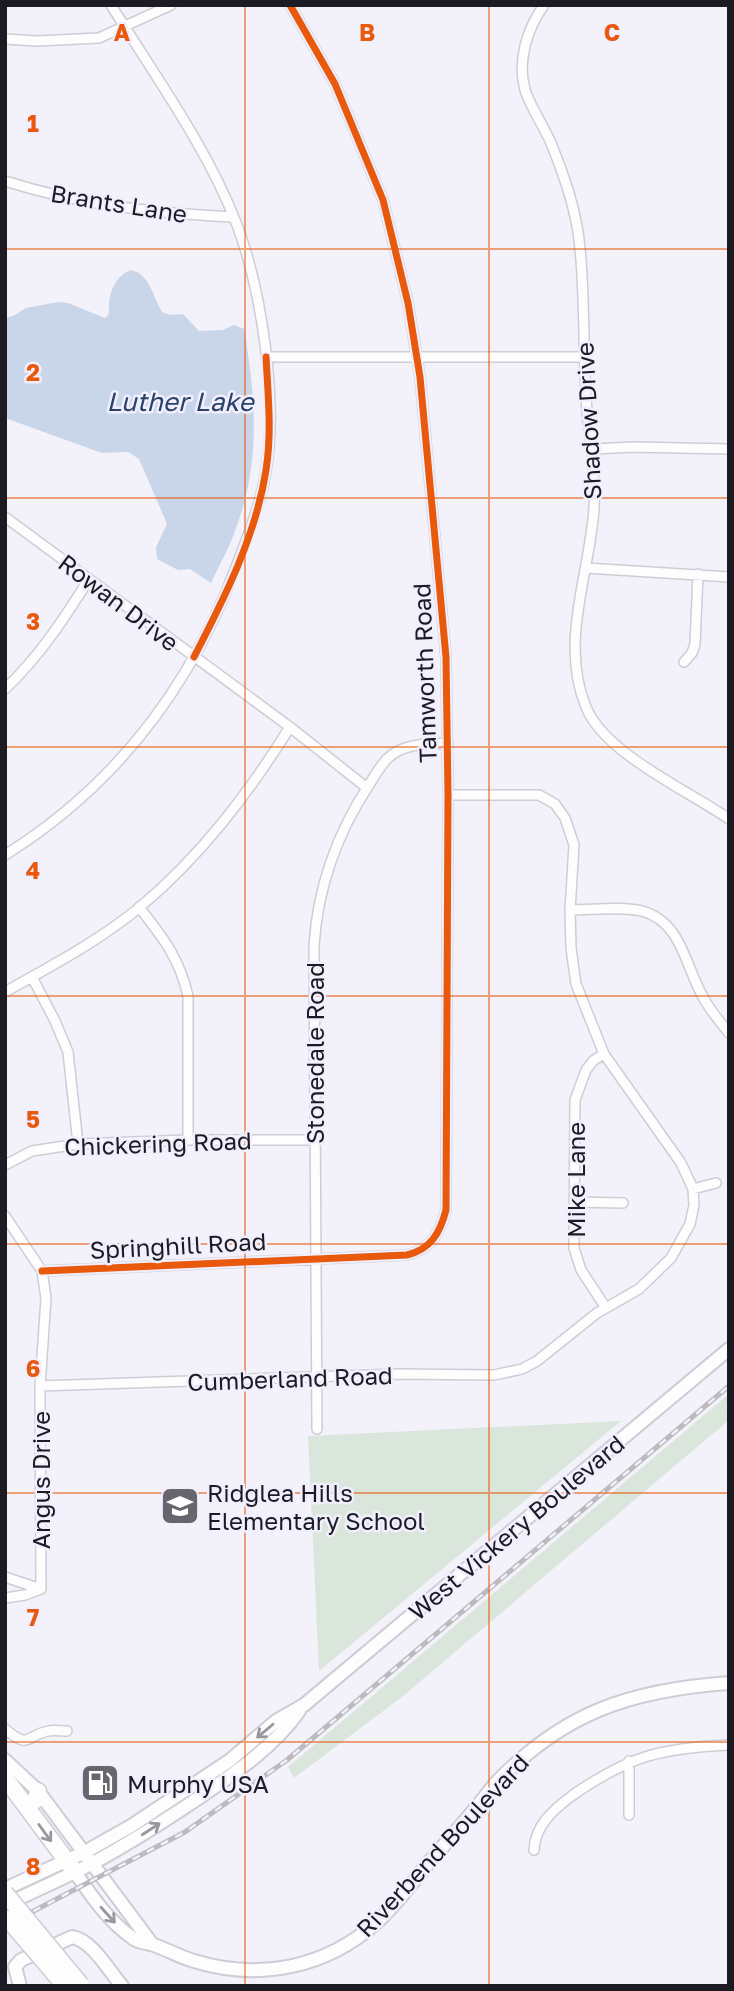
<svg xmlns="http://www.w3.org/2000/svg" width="734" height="1991" font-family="'Golos Text',sans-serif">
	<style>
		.green { fill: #dae5dc }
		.water { fill: #c9d5e9 }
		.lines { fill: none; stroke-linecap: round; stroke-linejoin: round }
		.street-casing { stroke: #cecdd5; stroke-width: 12 }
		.secondary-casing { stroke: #cecdd5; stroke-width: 16 }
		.highway-casing { stroke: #cecdd5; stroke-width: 19 }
		.street { stroke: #fdfdfe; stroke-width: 9 }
		.secondary { stroke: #fdfdfe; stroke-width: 12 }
		.highway { stroke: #fdfdfe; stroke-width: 16 }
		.rail-casing { stroke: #bbbabd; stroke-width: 5 }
		.rail { stroke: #f1effd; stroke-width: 2.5; stroke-dasharray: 8; stroke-linecap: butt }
		.highway-bridge-casing { stroke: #cecdd5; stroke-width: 19; stroke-linecap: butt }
		.highway-bridge { stroke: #fdfdfe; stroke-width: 16 }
		.cycleway-casing { stroke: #f1effd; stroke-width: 11 }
		.cycleway { stroke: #e8590c; stroke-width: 7 }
		.oneway { stroke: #98979c }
		.grid { fill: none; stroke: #e8590c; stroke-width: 2; stroke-opacity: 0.55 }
		.labels { text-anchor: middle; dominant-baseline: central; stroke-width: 5; stroke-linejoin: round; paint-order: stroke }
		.street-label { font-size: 24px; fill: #1c1b24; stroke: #f1effd }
		.poi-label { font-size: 24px; fill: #1c1b24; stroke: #f1effd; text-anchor: start }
		.water-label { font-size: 26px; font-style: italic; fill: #2a4268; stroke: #f1effd }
		.grid-label { font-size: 23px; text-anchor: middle; font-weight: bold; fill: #e8590c; stroke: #f1effd; stroke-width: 5; stroke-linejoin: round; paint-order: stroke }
	</style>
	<rect width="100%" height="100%" fill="#f3f2fa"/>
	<path class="green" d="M729,1394V1420L403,1696L294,1778L288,1767Z
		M621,1421L319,1671L308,1436Z"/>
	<path class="water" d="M131,270C150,274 153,297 162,312L170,315L183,314L199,331L223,330L234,325L244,329C256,398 261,462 236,528C230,547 219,565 211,583L190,569L178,570L157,559L156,547L167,524L139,459L128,452L102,453L5,418V318L13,316L26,308L58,302L68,303L105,318L109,314C108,296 113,277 131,270Z"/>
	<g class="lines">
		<g class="street-casing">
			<path id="street" d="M544,5C527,29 517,61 525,90C531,108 543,125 551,143C565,178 577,212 580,249C585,298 583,348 586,397C588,435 596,470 594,508C590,574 559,641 586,707C604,753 687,790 729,819
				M5,39L37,41L99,38L171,5
				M5,181C80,205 155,213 233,217
				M266,357H584
				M593,449L633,447L729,449
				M5,517L290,727L367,788
				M586,568L729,577
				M684,662L692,653L695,644L698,574
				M5,689C39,657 64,619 89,579
				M5,855C117,785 192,685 238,562C249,533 261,502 266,471C278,401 262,292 237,225C207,147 155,76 111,5
				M139,907C163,938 179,957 188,996V1140
				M570,910C593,910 620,906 642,911C682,922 685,966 703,997C710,1010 719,1021 729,1033
				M32,977L55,1021L68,1052L78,1144
				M5,992C51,966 99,941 140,907C201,856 248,794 290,727
				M604,1054L594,1060L586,1070L575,1100L574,1248L581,1270L606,1308
				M5,1165L32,1151L78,1144L188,1140H315
				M693,1189L716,1183
				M574,1202L623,1203
				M5,1216L42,1271L46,1298L40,1386L41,1589
				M42,1271L407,1255C431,1249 440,1233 446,1210L448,795L446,657L420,377L408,303L383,200L335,84L290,5
				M40,1386L400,1374L494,1375L522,1369L537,1361L597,1313L639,1289L671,1258L690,1224L694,1205L693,1189L681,1163L604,1054L576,984L571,948L570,910L574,845L565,818L555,804L539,795H448
				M317,1429L314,945C318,886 336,835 369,785C374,777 380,766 387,759C402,743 428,744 448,743
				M5,1577L41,1589L25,1595L5,1598
				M5,1729C30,1750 25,1736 48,1731C53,1730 61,1731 67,1731
				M629,1815V1761
				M534,1850C535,1825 554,1809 573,1795C629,1756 661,1748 729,1745"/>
		</g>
		<g class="secondary-casing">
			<path id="secondary" d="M5,1760L38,1791L152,1944
				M75,1872C92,1897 109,1922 134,1939C140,1943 148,1943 154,1945C168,1950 180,1957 194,1961C259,1981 326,1968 377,1922C395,1906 410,1885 426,1866C449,1839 473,1813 494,1785C563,1712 631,1690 729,1683
				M5,1889L85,1852L131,1826L229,1761L276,1721L304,1705L729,1349
				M5,1905C34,1891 64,1878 93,1863C128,1844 161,1823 194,1801C232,1775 272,1749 299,1711
				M20,1986L15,1967L21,1960L72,1937C92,1940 109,1971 122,1986"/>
		</g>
		<g class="highway-casing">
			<path id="highway" d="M5,1778L75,1872
				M25,1805L36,1800L38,1791"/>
		</g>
		<use href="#street" class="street"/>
		<use href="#secondary" class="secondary"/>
		<use href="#highway" class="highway"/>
		<g class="rail-casing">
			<path id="rail" d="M5,1926L185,1832L287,1760L729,1386"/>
		</g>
		<use href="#rail" class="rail"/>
		<g class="highway-bridge-casing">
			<path id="highway-bridge" d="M5,1893L81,1985
				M8,1919L65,1986"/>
		</g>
		<use href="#highway-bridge" class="highway-bridge"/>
		<g class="cycleway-casing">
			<path id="cycleway" d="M194,657C224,599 256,536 266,470C272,433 268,394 266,357
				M42,1271L407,1255C431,1249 440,1233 446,1210L448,795L446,657L420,377L408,303L383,200L335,84L290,5"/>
		</g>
		<use href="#cycleway" class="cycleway"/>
	</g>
	<defs><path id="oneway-shaft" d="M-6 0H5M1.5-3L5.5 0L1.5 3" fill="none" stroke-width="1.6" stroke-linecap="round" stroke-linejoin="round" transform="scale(1.75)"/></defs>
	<g class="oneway">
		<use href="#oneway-shaft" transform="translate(265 1731) rotate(140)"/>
		<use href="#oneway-shaft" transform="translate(151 1829) rotate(-33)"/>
		<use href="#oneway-shaft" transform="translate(45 1833) rotate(54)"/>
		<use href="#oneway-shaft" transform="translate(108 1915) rotate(48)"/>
	</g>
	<path class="grid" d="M245,5V1986M489,5V1986M5,249H729M5,498H729M5,747H729M5,996H729M5,1244H729M5,1493H729M5,1742H729"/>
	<defs>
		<g id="school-square" transform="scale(2.0125)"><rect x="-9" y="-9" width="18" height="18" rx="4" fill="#67666f" stroke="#f1effd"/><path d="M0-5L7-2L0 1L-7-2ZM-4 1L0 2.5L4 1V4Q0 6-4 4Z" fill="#fff"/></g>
		<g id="fuel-square" transform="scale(2.0125)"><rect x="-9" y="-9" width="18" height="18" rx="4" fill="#67666f" stroke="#f1effd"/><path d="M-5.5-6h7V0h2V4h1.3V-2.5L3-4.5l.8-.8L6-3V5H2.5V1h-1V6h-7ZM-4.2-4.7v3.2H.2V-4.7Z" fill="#fff"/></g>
	</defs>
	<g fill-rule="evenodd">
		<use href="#school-square" x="180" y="1506"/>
		<use href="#fuel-square" x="100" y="1783"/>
	</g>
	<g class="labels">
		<g class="street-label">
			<text transform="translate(119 203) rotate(9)">Brants Lane</text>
			<text transform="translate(588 421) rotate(-93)">Shadow Drive</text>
			<text transform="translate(119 602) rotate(37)">Rowan Drive</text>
			<text transform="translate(424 673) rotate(-92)">Tamworth Road</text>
			<text transform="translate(314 1053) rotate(-90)">Stonedale Road</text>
			<text transform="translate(158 1143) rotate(-2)">Chickering Road</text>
			<text transform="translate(575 1180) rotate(-90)">Mike Lane</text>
			<text transform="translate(178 1245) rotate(-3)">Springhill Road</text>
			<text transform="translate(290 1378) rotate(-2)">Cumberland Road</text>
			<text transform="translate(40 1480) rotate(-90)">Angus Drive</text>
			<text transform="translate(516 1527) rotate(-40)">West Vickery Boulevard</text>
			<text transform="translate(442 1845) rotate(-47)">Riverbend Boulevard</text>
		</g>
		<g class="poi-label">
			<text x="207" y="1492">Ridglea Hills<tspan x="207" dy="28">Elementary School</tspan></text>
			<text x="127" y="1783">Murphy USA</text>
		</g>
		<g class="water-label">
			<text x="180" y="401">Luther Lake</text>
		</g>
	</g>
	<g class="grid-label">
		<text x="122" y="41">A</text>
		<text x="367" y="41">B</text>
		<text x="612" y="41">C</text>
		<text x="33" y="132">1</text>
		<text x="33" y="381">2</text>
		<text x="33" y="630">3</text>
		<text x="33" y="879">4</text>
		<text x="33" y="1128">5</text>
		<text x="33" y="1377">6</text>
		<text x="33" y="1626">7</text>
		<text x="33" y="1875">8</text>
	</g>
	<rect width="734" height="1991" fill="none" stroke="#1c1b24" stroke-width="14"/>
</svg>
